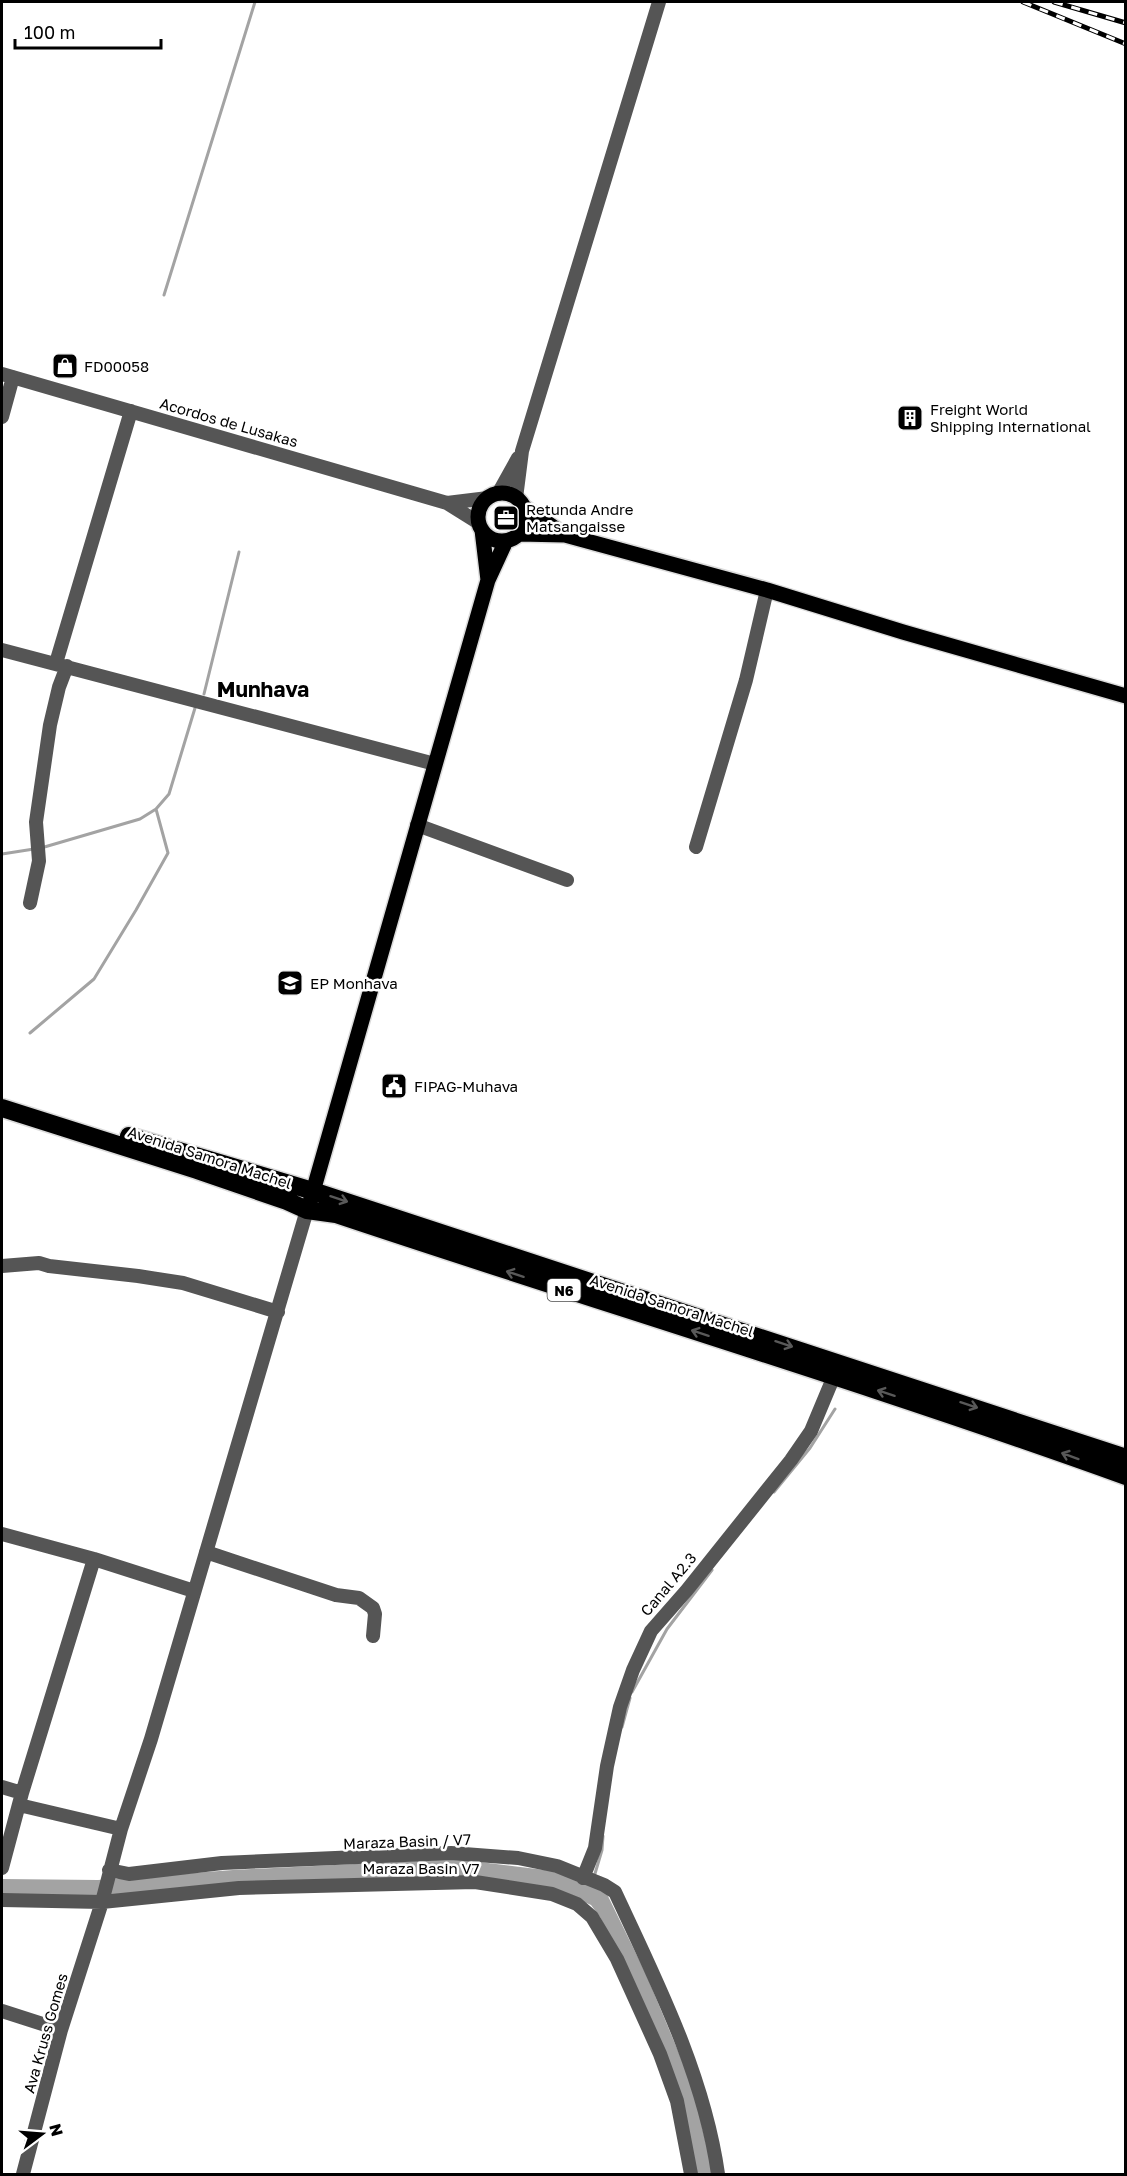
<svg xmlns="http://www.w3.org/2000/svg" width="1127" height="2176" font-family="'Golos Text',sans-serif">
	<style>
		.water { fill: #a3a3a3 }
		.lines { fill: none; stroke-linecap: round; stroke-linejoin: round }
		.stream { stroke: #a3a3a3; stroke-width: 3 }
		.major-casing { stroke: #dbdbdb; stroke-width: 18 }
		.highway-casing { stroke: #dbdbdb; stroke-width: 21 }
		.minor { stroke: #555; stroke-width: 14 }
		.major { stroke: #000; stroke-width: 15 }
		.highway { stroke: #000; stroke-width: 18 }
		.rail-casing { stroke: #000; stroke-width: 5 }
		.rail { stroke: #fff; stroke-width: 3; stroke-dasharray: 9; stroke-linecap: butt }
		.oneway { stroke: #595959 }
		.labels { text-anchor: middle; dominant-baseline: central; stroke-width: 5; stroke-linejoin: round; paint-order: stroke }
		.shield { fill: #fff; stroke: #4c4c4c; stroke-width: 1.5 }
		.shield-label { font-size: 14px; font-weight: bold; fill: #000 }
		.poi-label { font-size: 15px; fill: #000; stroke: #fff; text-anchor: start }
		.street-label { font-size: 15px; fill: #000; stroke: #fff }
		.district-label { font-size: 21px; font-weight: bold; fill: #000; stroke: #fff }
	</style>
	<rect width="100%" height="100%" fill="#fff"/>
	<path class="water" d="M456,1859L553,1871L606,1892L646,1974L693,2087L713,2174H696L635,1989L600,1917L591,1905L553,1888L477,1877L116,1896H2V1879L98,1880L233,1870Z"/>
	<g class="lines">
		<path class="stream" d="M164,295L255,2
			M204,694L239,552
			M41,848L140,819L156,809L169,794L195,708
			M2,854L34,849
			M30,1033L94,979L136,910L168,853L156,809
			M774,1492L810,1448L835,1409
			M632,1692L667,1629L712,1570
			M622,1727L630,1698
			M594,1877L602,1850L603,1836"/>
		<g class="major-casing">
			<path id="major" d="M478 517a24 24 0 1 1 48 0a24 24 0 1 1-48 0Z
				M524,507L565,535
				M482,530L488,580
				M519,534L565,535L767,590L903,632L1126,696
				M310,1202L488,580L506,541"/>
		</g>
		<g class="highway-casing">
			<path id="highway" d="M2,1108L197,1170L287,1201L307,1210L336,1214C599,1302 865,1382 1126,1476
				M129,1136L313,1191L1126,1458"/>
		</g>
		<path class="minor" d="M2,374L447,503L479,523
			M2,417L13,377
			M498,494L518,458
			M516,498L522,451L659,2
			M447,503L488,498
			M2,650L435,764
			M56,663L131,411
			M417,825L567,880
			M696,847L746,680L767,590
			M30,903L39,861L36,822L50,725L59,687L67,666
			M2,1266L39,1263L49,1266L138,1276L183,1283L278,1312
			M2,1534L94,1559L194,1591
			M206,1552L336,1595L359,1598L373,1608L375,1614L373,1636
			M2,1787L22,1793
			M19,1805L121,1829
			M2,1868L22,1793L94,1559
			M109,1870L129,1874L222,1863L451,1853L518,1858L557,1866L604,1885L615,1892C657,1982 704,2075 718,2174
			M583,1878L595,1848L607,1766L620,1707L633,1670L651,1631L687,1590L791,1460L811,1431L834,1376
			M2,1900L102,1902L239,1888L475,1882L552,1894L577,1904L592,1917L617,1959L660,2054L677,2101L691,2174
			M2,2011L61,2030
			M23,2174L61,2030L102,1902L121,1829L151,1739L307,1210"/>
		<use href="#major" class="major"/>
		<use href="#highway" class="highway"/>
		<g class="rail-casing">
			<path id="rail" d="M1023,2L1126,44
				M1054,2L1126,23"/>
		</g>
		<use href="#rail" class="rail"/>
	</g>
	<defs><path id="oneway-shaft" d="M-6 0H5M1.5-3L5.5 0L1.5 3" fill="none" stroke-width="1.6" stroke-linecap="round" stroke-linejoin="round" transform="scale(1.5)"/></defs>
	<g class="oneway">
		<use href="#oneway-shaft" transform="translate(339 1199) rotate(18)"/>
		<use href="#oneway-shaft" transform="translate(515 1274) rotate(-162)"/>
		<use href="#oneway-shaft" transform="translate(700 1333) rotate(-162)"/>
		<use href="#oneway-shaft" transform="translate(784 1344) rotate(18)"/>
		<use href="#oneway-shaft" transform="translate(886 1393) rotate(-162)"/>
		<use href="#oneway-shaft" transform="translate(969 1405) rotate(18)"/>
		<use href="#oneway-shaft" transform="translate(1070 1456) rotate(-160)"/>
	</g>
	<defs>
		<g id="shop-square" transform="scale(1.35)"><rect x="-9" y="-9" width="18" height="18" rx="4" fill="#000" stroke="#fff"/><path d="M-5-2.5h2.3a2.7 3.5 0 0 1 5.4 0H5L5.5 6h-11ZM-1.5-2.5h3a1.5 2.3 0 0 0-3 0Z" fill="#fff"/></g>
		<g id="building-square" transform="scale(1.35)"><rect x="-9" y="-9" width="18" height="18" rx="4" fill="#000" stroke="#fff"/><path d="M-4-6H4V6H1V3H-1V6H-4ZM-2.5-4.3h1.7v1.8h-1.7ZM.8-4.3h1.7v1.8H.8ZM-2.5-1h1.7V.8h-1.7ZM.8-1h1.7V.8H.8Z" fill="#fff"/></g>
		<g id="office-square" transform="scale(1.35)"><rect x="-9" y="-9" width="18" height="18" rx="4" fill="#000" stroke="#fff"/><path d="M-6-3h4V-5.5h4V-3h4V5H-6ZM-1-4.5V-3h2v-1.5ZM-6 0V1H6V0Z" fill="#fff"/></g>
		<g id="school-square" transform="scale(1.35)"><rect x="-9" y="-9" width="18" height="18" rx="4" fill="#000" stroke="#fff"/><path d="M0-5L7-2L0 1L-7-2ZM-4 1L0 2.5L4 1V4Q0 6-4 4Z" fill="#fff"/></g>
		<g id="civic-square" transform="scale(1.35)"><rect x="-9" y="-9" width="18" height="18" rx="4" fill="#000" stroke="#fff"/><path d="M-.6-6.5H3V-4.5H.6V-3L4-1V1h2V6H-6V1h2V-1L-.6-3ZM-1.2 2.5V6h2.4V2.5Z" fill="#fff"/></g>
	</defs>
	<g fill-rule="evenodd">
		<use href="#shop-square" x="65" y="366"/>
		<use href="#building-square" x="910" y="418"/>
		<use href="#office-square" x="506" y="518"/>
		<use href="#school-square" x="290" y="983"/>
		<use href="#civic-square" x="394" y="1086"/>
	</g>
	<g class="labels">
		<rect class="shield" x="547.5" y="1279" width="33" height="22" rx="4.5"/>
		<g class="shield-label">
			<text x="564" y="1290">N6</text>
		</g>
		<g class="poi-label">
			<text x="84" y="366">FD00058</text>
			<text x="930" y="409">Freight World<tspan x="930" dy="17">Shipping International</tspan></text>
			<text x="526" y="509">Retunda Andre<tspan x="526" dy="17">Matsangaisse</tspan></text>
			<text x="310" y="983">EP Monhava</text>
			<text x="414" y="1086">FIPAG-Muhava</text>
		</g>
		<g class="street-label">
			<text transform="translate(229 422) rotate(16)">Acordos de Lusakas</text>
			<text transform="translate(210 1157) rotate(18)">Avenida Samora Machel</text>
			<text transform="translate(672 1305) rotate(18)">Avenida Samora Machel</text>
			<text transform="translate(668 1584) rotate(-50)">Canal A2.3</text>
			<text transform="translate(407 1841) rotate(-2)">Maraza Basin / V7</text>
			<text x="421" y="1868">Maraza Basin V7</text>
			<text transform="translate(45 2033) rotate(-74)">Ava Kruss Gomes</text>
		</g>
		<g class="district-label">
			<text x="263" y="689">Munhava</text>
		</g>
	</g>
	<rect width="1127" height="2176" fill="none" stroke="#000000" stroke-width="6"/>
	<g transform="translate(42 2134) rotate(74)" stroke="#ffffff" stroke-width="4.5" paint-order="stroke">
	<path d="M0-4.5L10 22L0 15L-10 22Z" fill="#000000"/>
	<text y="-9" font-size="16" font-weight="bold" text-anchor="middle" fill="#000000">N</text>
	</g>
	<path d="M15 39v9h146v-9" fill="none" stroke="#000000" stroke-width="3"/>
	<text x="24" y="39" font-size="18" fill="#000000" stroke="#ffffff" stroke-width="4.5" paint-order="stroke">100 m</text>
</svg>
